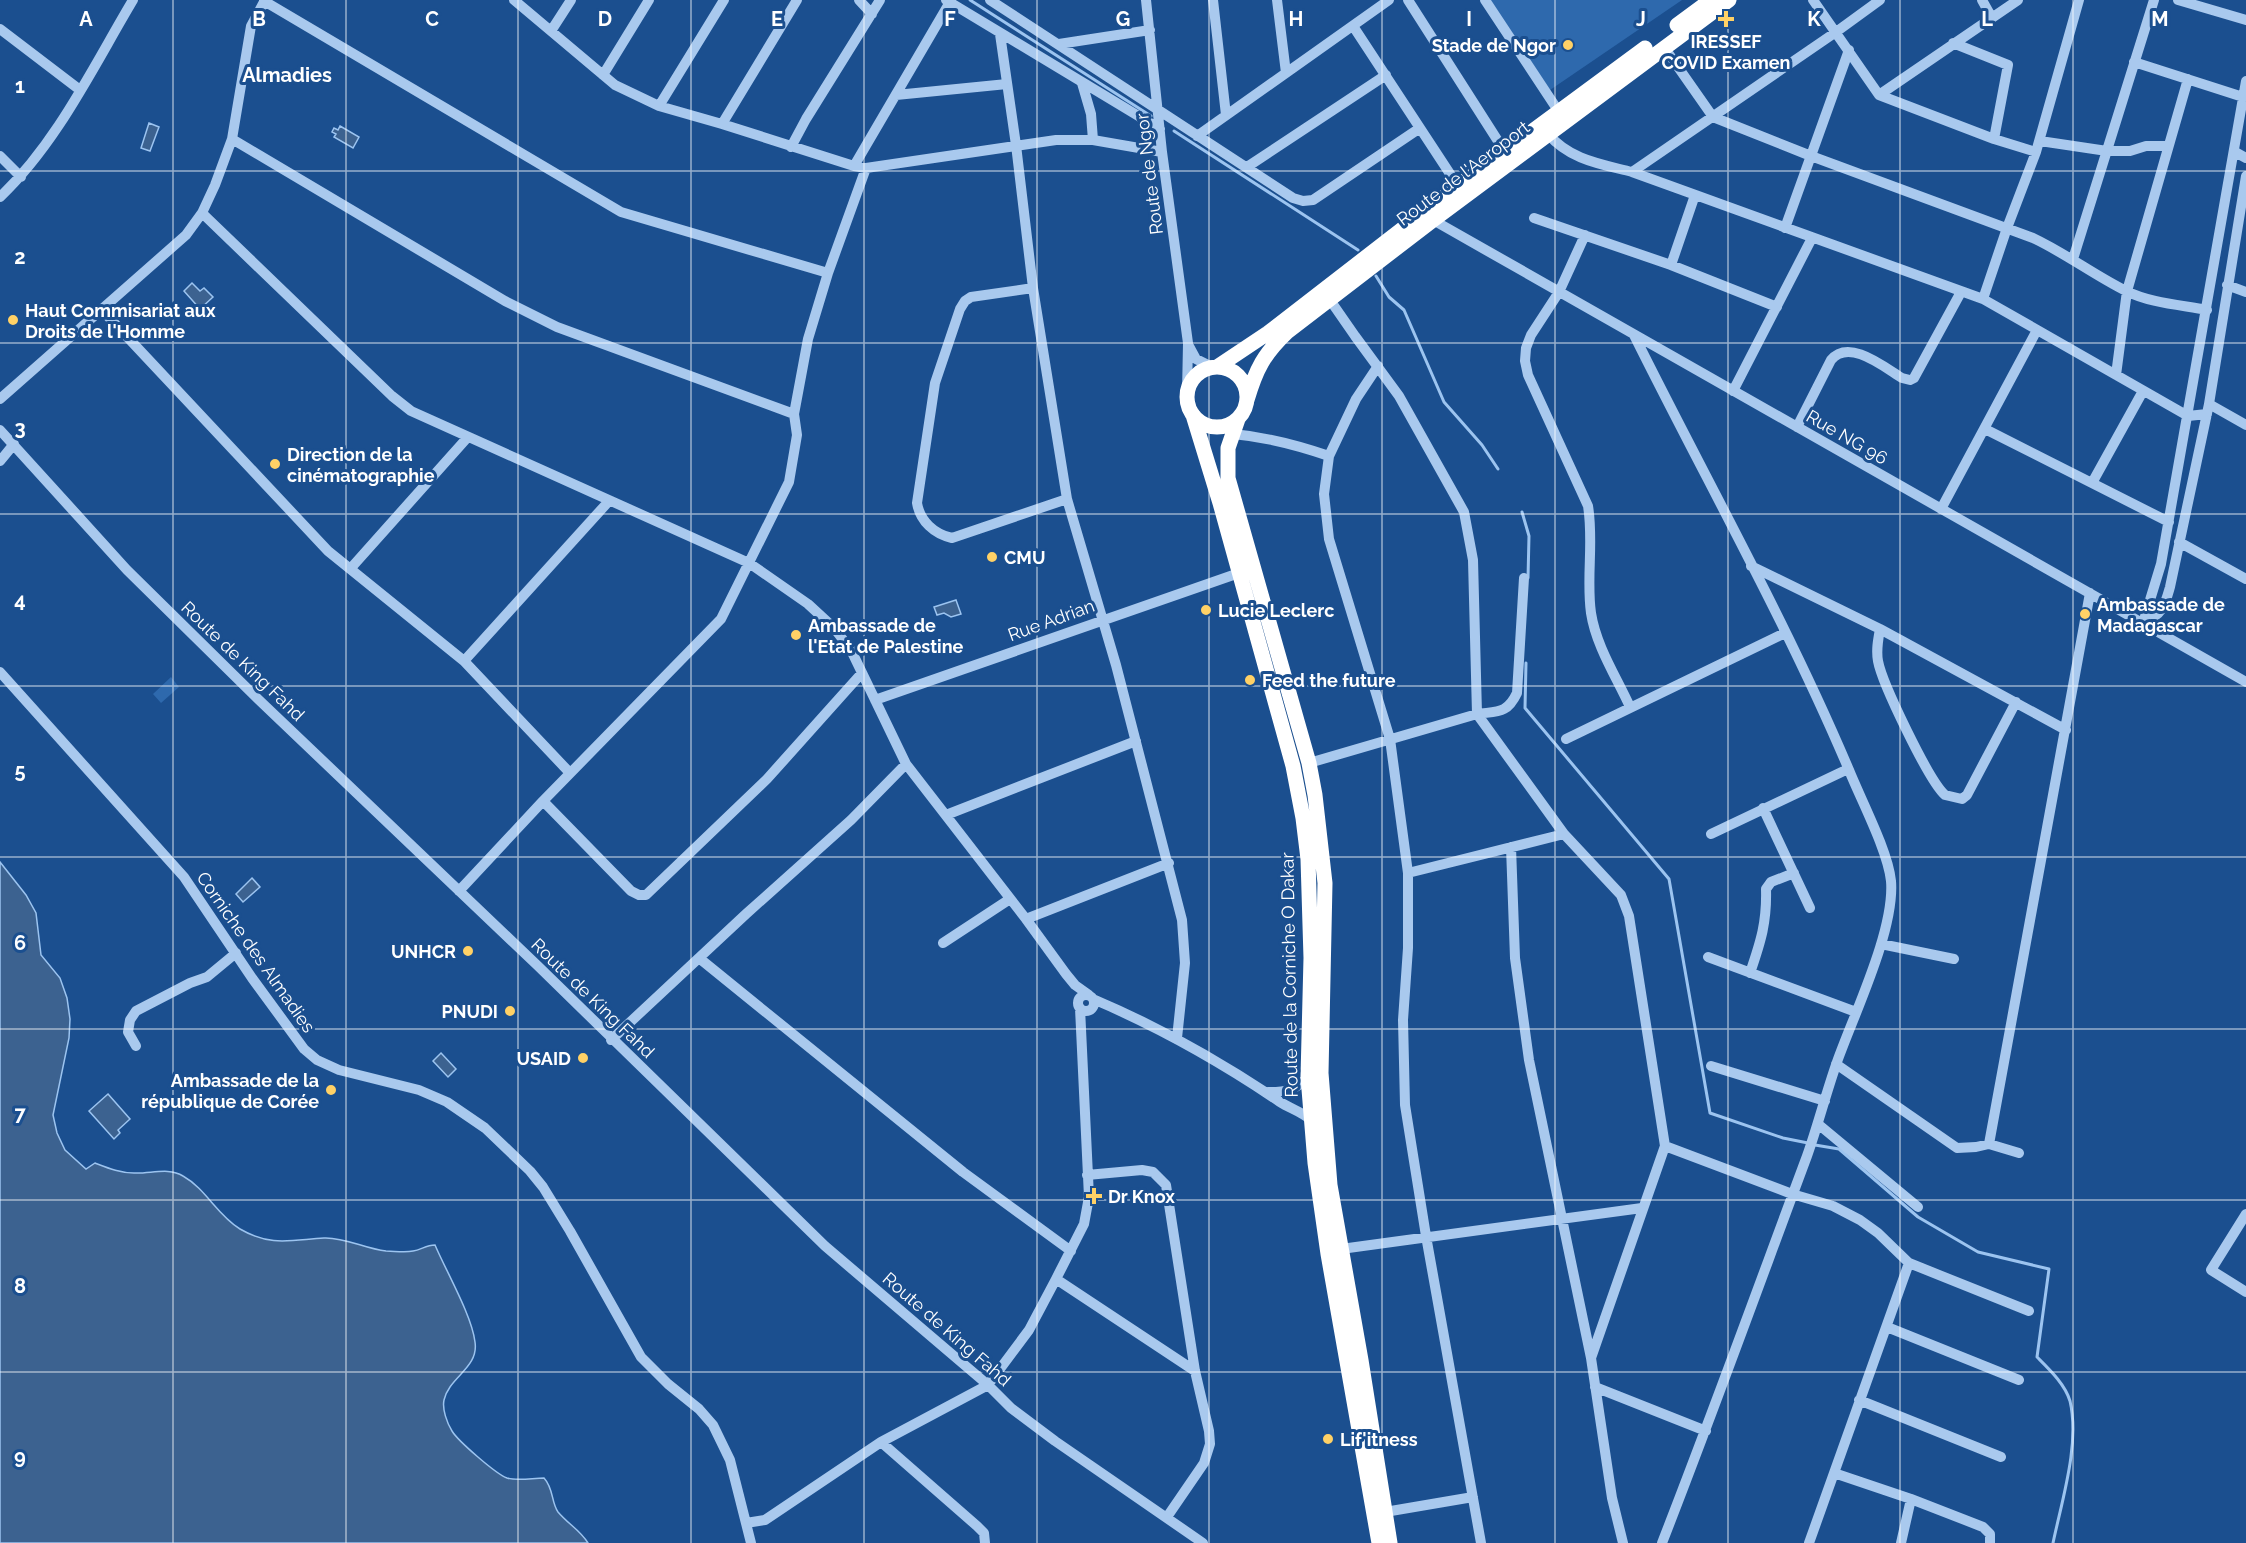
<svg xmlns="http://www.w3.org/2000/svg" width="2246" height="1543" font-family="Raleway,sans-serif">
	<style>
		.green { fill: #2e69ad }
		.water { fill: #3c6290; stroke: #9cc4f0; stroke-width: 1.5 }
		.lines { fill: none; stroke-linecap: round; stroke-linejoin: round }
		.stream { stroke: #9cc4f0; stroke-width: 3 }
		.minor { stroke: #a9c9ee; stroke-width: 10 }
		.highway { stroke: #fff; stroke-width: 15 }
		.grid { fill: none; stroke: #fff; stroke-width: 1.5; stroke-opacity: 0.55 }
		.poi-dot { fill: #ffd166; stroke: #1b4f8f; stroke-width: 2 }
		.labels { text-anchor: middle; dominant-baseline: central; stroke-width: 6; stroke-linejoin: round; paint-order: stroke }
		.poi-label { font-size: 18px; font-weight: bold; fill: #fff; stroke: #1b4f8f; text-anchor: start }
		.street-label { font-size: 18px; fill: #fff; stroke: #1b4f8f }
		.neighbourhood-label { font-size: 20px; font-weight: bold; fill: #fff; stroke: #1b4f8f }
		.grid-label { font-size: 20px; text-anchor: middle; font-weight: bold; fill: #fff; stroke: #1b4f8f; stroke-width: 6; stroke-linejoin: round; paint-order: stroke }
	</style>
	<rect width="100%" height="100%" fill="#1b4f8f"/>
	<path class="green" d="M1490,0H1682L1550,90Z
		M171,677L179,687L161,703L153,694Z"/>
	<path class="water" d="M149,123L159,127L150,151L141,148Z
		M340,126L359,137L353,148L334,137L336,134L332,132L334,128L338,130Z
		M192,283L200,291L204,288L213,297L200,309L184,291Z
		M956,600L961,614L951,617L944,613L937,615L934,607Z
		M0,862L26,895L36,913L41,955L60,978L67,998L70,1019L69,1038L53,1115L57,1133L65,1150L86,1169L95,1163C108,1168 120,1173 134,1173C150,1174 169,1167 183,1176C206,1189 217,1215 240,1229C271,1247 291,1240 324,1238C345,1237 365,1249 386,1251C394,1251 405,1253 413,1251C421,1250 426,1245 435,1245C446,1271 472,1316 475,1342C479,1368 449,1377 444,1400C442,1409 447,1423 452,1431C458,1441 496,1474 507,1478C517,1481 533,1478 544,1478C554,1489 551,1502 558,1512C568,1524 580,1530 588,1543H0Z
		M252,878L260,887L243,902L236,894Z
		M441,1053L456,1069L448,1077L433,1061Z
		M108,1094L130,1119L118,1130L120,1133L114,1139L89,1111Z"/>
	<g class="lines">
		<path class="stream" d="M970,0L1151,116
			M1174,131L1358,250
			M1376,276L1389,297L1404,310L1444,402L1482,445L1498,469
			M1522,512L1529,536L1528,578
			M1526,663L1525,708L1669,879L1710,1113L1783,1138L1808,1143
			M1815,1145L1839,1149L1918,1217L1978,1252L2049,1269L2037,1357C2049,1369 2065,1384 2070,1401C2080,1444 2062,1500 2053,1543"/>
		<path class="minor" d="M514,0L615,85L659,106L722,124L854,166L866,168L1056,140H1093L1162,152
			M859,0L872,14
			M946,0L1160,129
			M990,0L1293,198L1303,201L1313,200L1420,128
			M1146,0L1162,152L1188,343L1187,393
			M1213,0L1226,115
			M1277,0L1286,73
			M1408,0L1505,152
			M1485,0L1559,112
			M1813,0L1879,95L1994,139L2036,152
			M1982,0L1992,18
			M2178,0L2246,20
			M264,1L621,212L828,273
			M1353,26L1458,186
			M0,29L80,90
			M551,31L571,0
			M1000,34L1016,145L1033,288L1067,499L1116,665L1182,920L1185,963L1177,1038
			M1953,43L2008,65L1994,139
			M1059,44L1150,30
			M1664,47L1713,117L1811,156L2033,238C2065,253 2094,275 2126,291C2150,303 2181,305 2207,310
			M2134,62L2243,97
			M603,75L649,0
			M1082,83L1091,114L1093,140
			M896,95L1007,84
			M1879,95L2018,0
			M659,106L724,0
			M722,124L797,0
			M1548,134C1570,160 1601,164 1632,172L1983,299L2188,416L2207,414
			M1197,136L1389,0
			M232,139L505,301L557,327L794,414
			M2040,141L2107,151H2130L2146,146H2167
			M791,147L806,119L880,0
			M2235,152L2246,158
			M0,156L21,177
			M854,166L950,2
			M1247,167L1386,75
			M1632,172L1836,32L1880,0
			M0,197C57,143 93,67 133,0
			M202,213L392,396L411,411L749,563L808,604L834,628L851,650L906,764L1026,919L1066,974L1075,985L1089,995
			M1534,218L1671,265L1777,307
			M1433,220L2246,682
			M1785,228L1849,50
			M1585,235L1559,292L1531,335L1526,348L1525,361L1528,375L1588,506C1594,542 1586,578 1591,613C1596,646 1617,678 1630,707
			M2073,259L2154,0
			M1671,265L1695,195
			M2227,285L2246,292
			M1033,288L971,297L965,301L960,309L935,383L917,503C920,521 934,534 952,538L1067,499
			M1983,299L2007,228L2036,152L2079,0
			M1330,300L1355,336L1399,396L1464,512L1473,560L1477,714L1564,834L1621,895L1629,916L1665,1146L1591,1358
			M102,310L328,551L464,661L570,773
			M1634,335C1706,480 1786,621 1849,770C1861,800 1888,851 1891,881C1895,930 1854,1014 1837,1062C1826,1093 1818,1125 1807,1156C1759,1285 1712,1415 1662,1543
			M1189,346L1196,359L1212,367
			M2116,375L2127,291L2188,79
			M1733,391L1812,238
			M0,399L186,235L202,213L215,185L232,139L251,26L265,0
			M2209,404L2246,425
			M1797,427L1831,360C1849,338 1884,367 1902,378L1910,380L1914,378L1961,292
			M1985,429L2169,522
			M0,430L127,570L259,700L538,966L825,1246L988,1385L1011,1408L1055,1441L1203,1543
			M1233,434C1266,437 1297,445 1329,456L1324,494L1329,539L1390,739L1408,873V948L1403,1020L1405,1105L1426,1236L1481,1543
			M1329,456L1356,399L1378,366
			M0,461L14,444
			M2092,483L2143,391
			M1941,509L2037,330
			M2179,542L2246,579
			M1751,566L1880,629L2066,730
			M351,568L467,438
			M2144,619C2162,619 2166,601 2170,587L2209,404L2246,176
			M2143,623L2161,564L2246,81
			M1880,629C1878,640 1876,650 1878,661C1882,683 1929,781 1945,795L1962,799L1967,795L2016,702
			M464,661L609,501
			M0,672L184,877L252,978L304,1049L317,1060L339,1070L419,1090L447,1102L485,1128L530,1171L543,1187L570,1231L641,1357L668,1384L699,1409L713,1425L730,1460L751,1543
			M875,700L1239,573
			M1566,739L1785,633
			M1309,763L1477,714C1498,711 1507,714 1517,693L1524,578
			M543,801L631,891L639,895H646L767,779L861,674
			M1763,808L1810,908
			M946,815L1136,741
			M1711,834L1848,769
			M1511,847L1515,958L1529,1060L1591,1358L1612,1498L1623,1543
			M1408,873L1564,834
			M459,891L543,801L721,619L789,482L797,435L794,414L808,339L828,273L866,168
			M1026,919L1169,863
			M943,943L1010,899
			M1881,944L1954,959
			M1708,957L1856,1012
			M699,958L963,1172L1071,1251
			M1750,973C1761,941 1767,922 1766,889L1771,882L1794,873
			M1078 1003a8 8 0 1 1 16 0a8 8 0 1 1-16 0Z
			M1093,999C1159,1027 1221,1062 1280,1102C1291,1109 1303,1112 1312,1121
			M611,1040L746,914L851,820L906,764
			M136,1046L128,1032L130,1020L136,1011L190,983L207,977L236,953
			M1836,1064L1957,1148L1976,1147L1989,1144L2019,1153
			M1711,1066L1825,1101
			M1268,1092C1286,1092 1296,1090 1308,1077
			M1818,1124L1918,1207
			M1989,1144L2090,593
			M1665,1146L1792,1194L1833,1206L1860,1220L1878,1233L1909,1263L2029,1311
			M1087,1175L1142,1170L1153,1172L1166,1185L1195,1371L1209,1431L1210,1444L1204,1463L1167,1517
			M2246,1214L2211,1270L2246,1292
			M1341,1249L1642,1208
			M1056,1279L1195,1371
			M1887,1327L2019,1380
			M1595,1387L1706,1431
			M1859,1400L2001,1457
			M881,1442L977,1526L984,1533L985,1543
			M1834,1473L1911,1499L1983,1527L1990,1534V1543
			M1385,1512L1473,1497
			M746,1523L765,1520L881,1442L988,1385L1029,1330L1056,1279L1084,1224L1089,1197L1080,1008
			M1809,1543L1909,1263
			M1901,1543L1911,1499"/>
		<path class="highway" d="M1677,25L1711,0
			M1187 397a30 30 0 1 1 60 0a30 30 0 1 1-60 0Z
			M1217,367L1268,333L1458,186L1645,48
			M1247,400C1256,369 1264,354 1287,332L1433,220L1729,0
			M1193,415L1220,503L1293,766L1303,818L1308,859L1311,958L1308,1077L1315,1163L1328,1254L1379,1543
			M1238,419L1228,448V478L1309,763L1315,795L1325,883L1321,1073L1330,1185L1361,1360L1390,1543"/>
	</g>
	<path class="grid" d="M173,0V1543M346,0V1543M518,0V1543M691,0V1543M864,0V1543M1037,0V1543M1209,0V1543M1382,0V1543M1555,0V1543M1728,0V1543M1900,0V1543M2073,0V1543M0,171H2246M0,343H2246M0,514H2246M0,686H2246M0,857H2246M0,1029H2246M0,1200H2246M0,1372H2246"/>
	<g class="poi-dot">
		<path d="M1723 10h6v6h6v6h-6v6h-6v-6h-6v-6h6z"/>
		<circle cx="1568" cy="45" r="6"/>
		<circle cx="13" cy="320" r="6"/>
		<circle cx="275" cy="464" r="6"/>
		<circle cx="992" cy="557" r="6"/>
		<circle cx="1206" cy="610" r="6"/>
		<circle cx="2085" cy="614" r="6"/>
		<circle cx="796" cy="635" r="6"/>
		<circle cx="1250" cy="680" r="6"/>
		<circle cx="468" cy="951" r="6"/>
		<circle cx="510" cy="1011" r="6"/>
		<circle cx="583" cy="1058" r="6"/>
		<circle cx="331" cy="1090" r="6"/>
		<path d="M1091 1187h6v6h6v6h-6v6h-6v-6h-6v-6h6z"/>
		<circle cx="1328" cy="1439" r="6"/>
	</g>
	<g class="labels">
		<g class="poi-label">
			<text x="1726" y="41" text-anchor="middle">IRESSEF<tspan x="1726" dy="21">COVID Examen</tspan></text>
			<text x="1556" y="45" text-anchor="end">Stade de Ngor</text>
			<text x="25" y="310">Haut Commisariat aux<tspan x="25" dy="21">Droits de l'Homme</tspan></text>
			<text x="287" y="454">Direction de la<tspan x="287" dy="21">cinématographie</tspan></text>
			<text x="1004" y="557">CMU</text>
			<text x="2097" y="604">Ambassade de<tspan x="2097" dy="21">Madagascar</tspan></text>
			<text x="1218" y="610">Lucie Leclerc</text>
			<text x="808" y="625">Ambassade de<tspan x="808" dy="21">l'Etat de Palestine</tspan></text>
			<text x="1262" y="680">Feed the future</text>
			<text x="456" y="951" text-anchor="end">UNHCR</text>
			<text x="498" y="1011" text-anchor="end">PNUDI</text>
			<text x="571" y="1058" text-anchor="end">USAID</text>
			<text x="319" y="1080" text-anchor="end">Ambassade de la<tspan x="319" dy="21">république de Corée</tspan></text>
			<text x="1108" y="1196">Dr Knox</text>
			<text x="1340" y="1439">Lif'itness</text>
		</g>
		<g class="street-label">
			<text transform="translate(1463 173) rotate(-37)">Route de l'Aeroport</text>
			<text transform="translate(1149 174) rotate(-97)">Route de Ngor</text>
			<text transform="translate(1847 437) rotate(30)">Rue NG 96</text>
			<text transform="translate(1051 620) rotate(-20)">Rue Adrian</text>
			<text transform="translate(243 661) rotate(44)">Route de King Fahd</text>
			<text transform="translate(256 952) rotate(55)">Corniche des Almadies</text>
			<text transform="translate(1289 975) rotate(-91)">Route de la Corniche O Dakar</text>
			<text transform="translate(593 998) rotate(44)">Route de King Fahd</text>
			<text transform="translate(947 1329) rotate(41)">Route de King Fahd</text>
		</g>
		<g class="neighbourhood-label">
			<text x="287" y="75">Almadies</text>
		</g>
	</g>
	<g class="grid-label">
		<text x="86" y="26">A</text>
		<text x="259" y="26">B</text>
		<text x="432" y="26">C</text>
		<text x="605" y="26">D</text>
		<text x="777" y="26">E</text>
		<text x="950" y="26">F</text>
		<text x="1123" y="26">G</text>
		<text x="1296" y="26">H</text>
		<text x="1469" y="26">I</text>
		<text x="1641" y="26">J</text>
		<text x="1814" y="26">K</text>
		<text x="1987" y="26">L</text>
		<text x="2160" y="26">M</text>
		<text x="20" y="93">1</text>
		<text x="20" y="264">2</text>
		<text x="20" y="435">3</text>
		<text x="20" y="607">4</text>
		<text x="20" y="778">5</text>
		<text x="20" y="950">6</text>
		<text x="20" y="1121">7</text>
		<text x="20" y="1293">8</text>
		<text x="20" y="1464">9</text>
	</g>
</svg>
